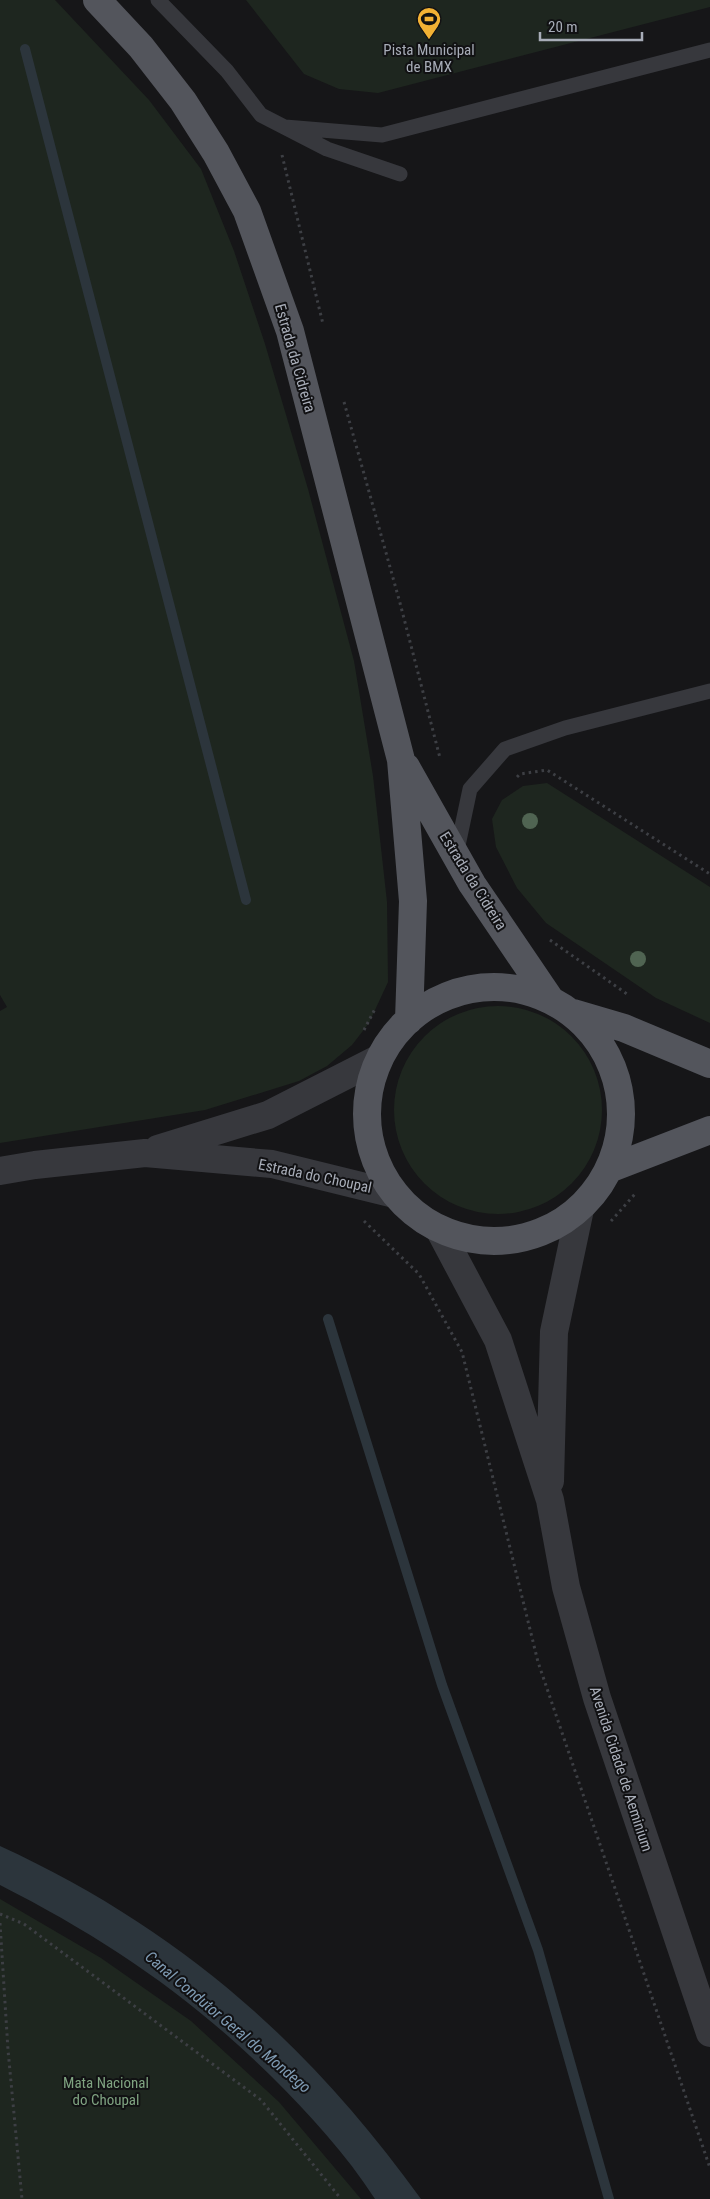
<svg xmlns="http://www.w3.org/2000/svg" width="710" height="2199" font-family="'Roboto Condensed',sans-serif">
	<style>
		.green { fill: #1e261f }
		.water { fill: #2c353c }
		.lines { fill: none; stroke-linecap: round; stroke-linejoin: round }
		.stream { stroke: #2c353c; stroke-width: 10 }
		.path { stroke: #3d3f44; stroke-width: 3; stroke-dasharray: 2.5 4; stroke-linecap: butt }
		.service { stroke: #37383d; stroke-width: 15 }
		.minor { stroke: #37383d; stroke-width: 28 }
		.tertiary { stroke: #37383d; stroke-width: 28 }
		.primary { stroke: #53555c; stroke-width: 28 }
		.tree { fill: #506452 }
		.labels { text-anchor: middle; dominant-baseline: central; stroke-width: 4; stroke-linejoin: round; paint-order: stroke }
		.poi-label { font-size: 15px; fill: #a8adb8; stroke: #111113 }
		.street-label { font-size: 15px; fill: #a8adb8; stroke: #111113 }
		.park-label { font-size: 15px; fill: #7fa381; stroke: #111113 }
		.water-label { font-size: 16px; font-style: italic; fill: #7f9bb3; stroke: #111113 }
	</style>
	<rect width="100%" height="100%" fill="#161618"/>
	<path class="green" d="M0,0H55L149,100L201,169L234,251L265,344L308,489L354,661L373,776L387,902L388,982L369,1023L352,1045L327,1066L299,1081L205,1110L0,1143V1011L7,1007L0,995Z
		M246,0H710V7L378,93L339,89L304,74Z
		M547,783L710,887V1023L656,998L546,923L517,888L496,847L492,819L502,800L523,786Z
		M394 1110a104 104 0 1 1 208 0a104 104 0 1 1-208 0Z
		M0,1899L101,1958L191,2021L279,2102L361,2199H0Z"/>
	<path class="water" d="M0,1846C178,1928 307,2041 421,2199H375C346,2154 310,2115 272,2077C189,1995 104,1938 0,1885Z"/>
	<g class="lines">
		<path class="stream" d="M25,49L246,900
			M328,1319L442,1685L538,1950L609,2199"/>
		<path class="path" d="M282,155L323,324
			M344,402L400,603L440,758
			M517,777L520,774L547,770L710,874
			M550,940L627,994
			M364,1030L376,1007
			M364,1221L419,1274L462,1352L538,1662L710,2168
			M611,1221L635,1194
			M0,1914L24,1924L261,2100L341,2199
			M0,1923L8,2050L22,2199"/>
		<path class="service" d="M158,0L227,71L261,115L327,149L400,174
			M285,127L382,135L710,50
			M456,855L470,789L505,749L565,728L710,691"/>
		<path class="minor" d="M158,1149L268,1115L378,1059
			M0,1171L35,1165L145,1153L272,1164L394,1194"/>
		<path class="tertiary" d="M439,1229L498,1340L550,1500L566,1587L597,1698L710,2033
			M550,1481L554,1332L580,1209"/>
		<path class="primary" d="M97,0L141,47L183,101L216,153L247,211L290,331L401,760L413,901L409,1020
			M406,767L472,884L550,999
			M367 1114a127 127 0 1 1 254 0a127 127 0 1 1-254 0Z
			M573,1013L624,1028L710,1064
			M609,1169L710,1130"/>
	</g>
	<g class="tree">
		<circle cx="530" cy="821" r="8"/>
		<circle cx="638" cy="959" r="8"/>
	</g>
	<defs>
		<g id="stadium-pin" transform="scale(1.25)"><path d="M0 17L-7.5 6A9.5 9.5 0 1 1 7.5 6Z" fill="#f2b134" stroke="#111113"/><path d="M0-5a6.5 5 0 1 0 0 10a6.5 5 0 1 0 0-10ZM-3.5-1.8h7v3.6h-7Z" fill="#111"/></g>
	</defs>
	<g fill-rule="evenodd">
		<use href="#stadium-pin" x="429" y="19"/>
	</g>
	<g class="labels">
		<g class="poi-label">
			<text x="429" y="50">Pista Municipal<tspan x="429" dy="17">de BMX</tspan></text>
		</g>
		<g class="street-label">
			<text transform="translate(295 358) rotate(74)">Estrada da Cidreira</text>
			<text transform="translate(473 881) rotate(58)">Estrada da Cidreira</text>
			<text transform="translate(315 1176) rotate(12)">Estrada do Choupal</text>
			<text transform="translate(621 1769) rotate(72)">Avenida Cidade de Aeminium</text>
		</g>
		<g class="park-label">
			<text x="106" y="2083">Mata Nacional<tspan x="106" dy="17">do Choupal</tspan></text>
		</g>
		<g class="water-label">
			<text transform="translate(228 2022) rotate(40)">Canal Condutor Geral do Mondego</text>
		</g>
	</g>
	<path d="M540 32v8h102v-8" fill="none" stroke="#a8adb8" stroke-width="2.5"/>
	<text x="548" y="32" font-size="15" fill="#a8adb8" stroke="#111113" stroke-width="4" paint-order="stroke">20 m</text>
</svg>
